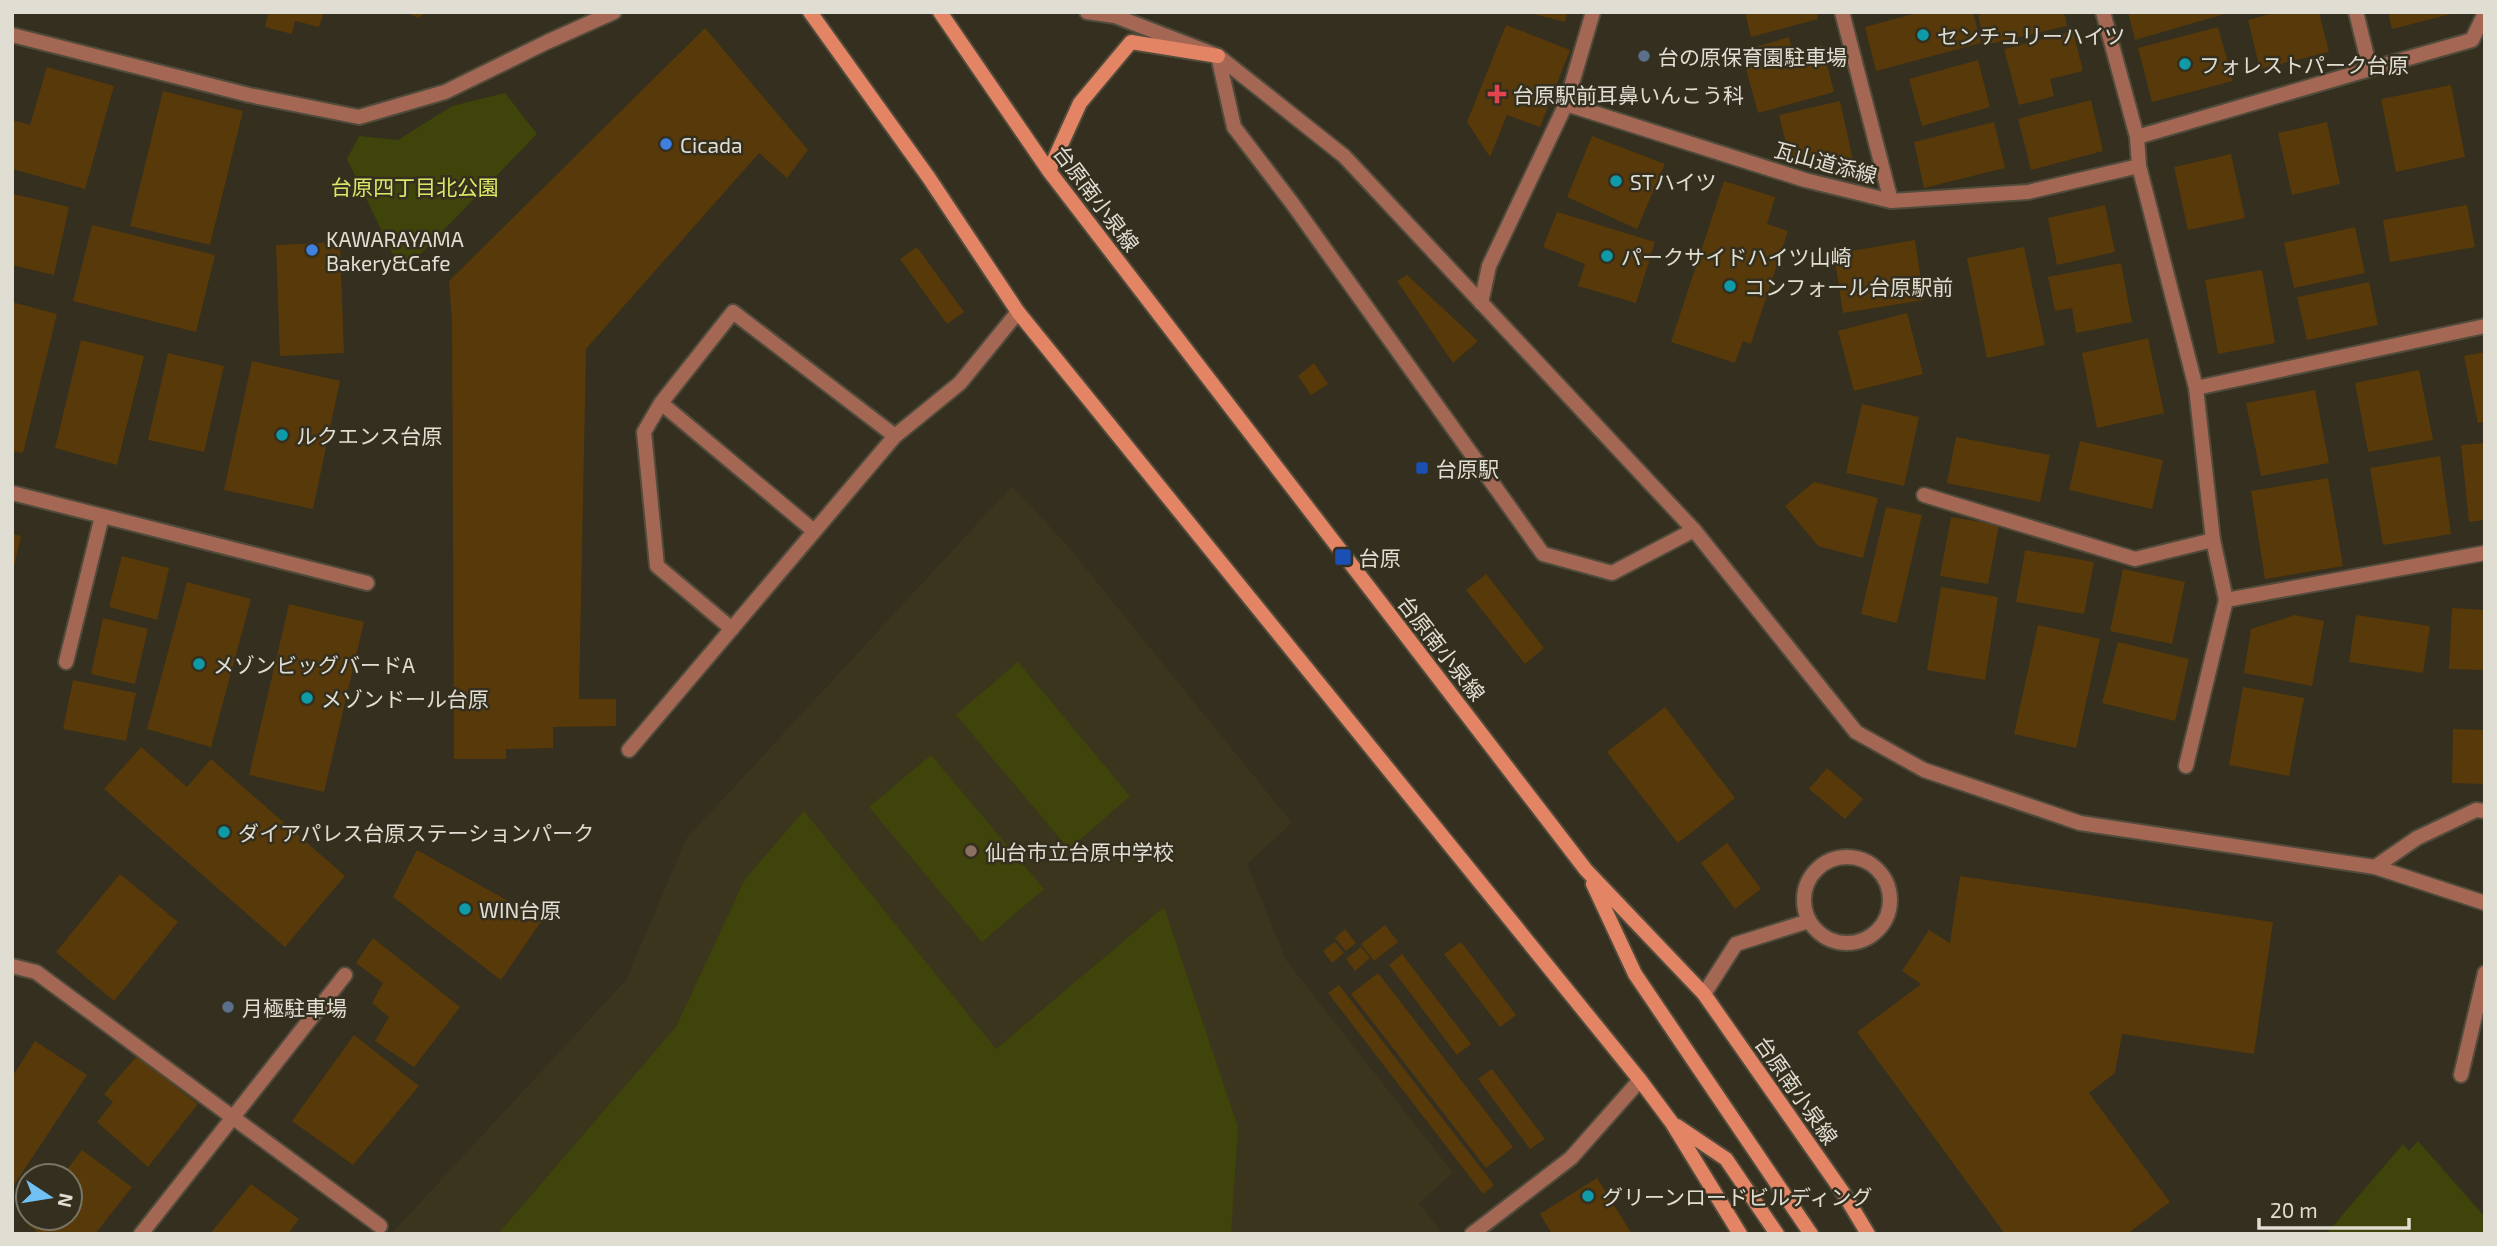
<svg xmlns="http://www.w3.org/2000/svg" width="2497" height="1246" font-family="'Exo 2','Noto Sans JP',sans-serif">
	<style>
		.built { fill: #3c351d }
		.green { fill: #3e440a }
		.building { fill: #583909 }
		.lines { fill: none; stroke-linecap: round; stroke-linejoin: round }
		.lane-casing { stroke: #504b3b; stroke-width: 18 }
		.street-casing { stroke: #504b3b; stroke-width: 18 }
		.secondary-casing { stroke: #504b3b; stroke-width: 18 }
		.lane { stroke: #a36754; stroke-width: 14 }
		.street { stroke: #a36754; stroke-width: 14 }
		.secondary { stroke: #e38565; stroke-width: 14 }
		.culture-dot { fill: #0f9aa8; stroke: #342f1e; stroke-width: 2.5 }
		.service-dot { fill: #5c6f8a; stroke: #342f1e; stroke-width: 2.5 }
		.health-dot { fill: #e0444e; stroke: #342f1e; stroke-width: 2.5 }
		.shop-dot { fill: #3f7fe0; stroke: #342f1e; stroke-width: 2.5 }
		.transit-dot { fill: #1a4fb4; stroke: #342f1e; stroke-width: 2.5 }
		.education-dot { fill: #8d6e63; stroke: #342f1e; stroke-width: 2.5 }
		.labels { text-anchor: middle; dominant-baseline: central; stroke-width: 5; stroke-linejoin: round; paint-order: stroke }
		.poi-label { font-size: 21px; fill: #e0ddd2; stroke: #342f1e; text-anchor: start }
		.street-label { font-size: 21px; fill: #e0ddd2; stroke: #342f1e }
		.park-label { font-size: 21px; fill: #d9e867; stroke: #342f1e }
	</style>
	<rect width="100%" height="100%" fill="#342f1e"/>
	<path class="built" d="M1012,486L1066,544L1292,823L1247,864L1286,960L1453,1173L1419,1203L1443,1234H391L626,980L686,839Z"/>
	<path class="green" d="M505,93L537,134L402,273L347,159L359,136L398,140L452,106Z
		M1018,662L1130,796L1069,849L956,715Z
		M931,755L1044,889L982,942L869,807Z
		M804,811L996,1049L1164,907L1238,1127L1231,1234H498L676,1027L745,879Z
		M2418,1141L2485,1217V1234H2326L2403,1144L2409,1151Z"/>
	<path class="building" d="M269,12H324L319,27L295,21L292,34L265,27Z
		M406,12H427L418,18Z
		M1526,12H1567L1565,22Z
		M1745,12H1817L1818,19L1751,37Z
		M1920,12H1973L1981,43L1876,71L1865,27Z
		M1989,12H2064L2067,26L1985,45L1978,15Z
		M2128,12H2228V13L2135,40Z
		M2277,12H2319L2329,52L2260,69L2248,20Z
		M2388,12H2455V13L2392,29Z
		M1506,25L1570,50L1540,127L1507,115L1490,157L1467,122Z
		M2218,27L2233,81L2152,102L2138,48Z
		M705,28L808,150L787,178L759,153L586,349L579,699H616V726L553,727V748L506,749V759H454L452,320L449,281Z
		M2073,31L2083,71L2050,79L2054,96L2019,105L2004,49Z
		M1789,37L1793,53L1822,45L1834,92L1758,113L1741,51Z
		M1978,60L1990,107L1922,126L1909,79Z
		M47,67L114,86L85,189L12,169V120L30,125Z
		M2451,85L2465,157L2396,172L2381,99Z
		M163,91L243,111L210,245L130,226Z
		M2091,100L2103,151L2031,170L2018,119Z
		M1840,101L1853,160L1816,169L1813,155L1790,161L1779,115Z
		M1994,122L2005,168L1924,188L1914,142Z
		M2327,122L2340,184L2292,195L2278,133Z
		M1592,136L1665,164L1637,229L1567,197Z
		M2231,154L2245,218L2188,230L2174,167Z
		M1724,181L1775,197L1767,224L1788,231L1751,344L1743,341L1735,363L1671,342Z
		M13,194L69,207L54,275L12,265Z
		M2105,205L2115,252L2057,265L2048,218Z
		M2467,205L2475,247L2390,262L2383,220Z
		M1557,212L1655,242L1636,303L1578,286L1585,264L1543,247Z
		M92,225L215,255L196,332L73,301Z
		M2355,227L2365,273L2294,288L2284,243Z
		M1915,240L1924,300L1843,313L1834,254Z
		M340,242L344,353L280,356L276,245Z
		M917,247L964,312L947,324L900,259Z
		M2024,247L2045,345L1987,358L1967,258Z
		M2121,263L2132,322L2076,333L2072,308L2055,311L2048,277Z
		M2262,270L2275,343L2218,354L2205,280Z
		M1407,275L1478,341L1453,363L1397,281Z
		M2369,282L2378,325L2307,340L2297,297Z
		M12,302L57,314L23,453L12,451Z
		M1907,313L1923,374L1854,391L1838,331Z
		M2148,338L2164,413L2097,428L2082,353Z
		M81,340L144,356L117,465L55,448Z
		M2485,352V422L2478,423L2464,356Z
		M168,353L224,366L204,452L148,440Z
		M252,361L340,381L313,509L224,490Z
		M1314,363L1328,384L1311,395L1298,376Z
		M2419,370L2433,440L2368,452L2355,383Z
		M2315,390L2329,463L2261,476L2246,403Z
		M1862,404L1919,417L1904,486L1846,473Z
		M1956,437L2050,455L2040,502L1947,483Z
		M2080,441L2163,460L2152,509L2069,490Z
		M2485,443V520L2469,522L2461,445Z
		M2440,456L2451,534L2383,545L2370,468Z
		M2328,478L2343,566L2265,579L2251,491Z
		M1814,482L1878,498L1863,558L1818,546L1785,506Z
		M1886,507L1922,515L1897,623L1861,614Z
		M1951,517L1999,525L1988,584L1940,576Z
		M12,534L21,536L13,571H12Z
		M2025,550L2094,562L2084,614L2016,602Z
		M122,556L169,568L157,620L109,607Z
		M2123,569L2185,582L2172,644L2110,631Z
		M1486,574L1544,648L1525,664L1466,590Z
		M187,582L251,599L211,747L147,729Z
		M1941,587L1998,597L1985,680L1927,670Z
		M289,604L364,622L324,792L249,775Z
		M2452,608L2485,610V670L2449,669Z
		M2295,615L2324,621L2312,686L2244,673L2251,629Z
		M2356,615L2430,626L2423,673L2349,662Z
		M103,618L148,629L135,684L91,674Z
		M2038,625L2100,639L2076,748L2014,734Z
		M2118,642L2189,659L2175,721L2102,703Z
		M73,680L136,693L126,741L63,729Z
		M2243,687L2304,698L2289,776L2229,765Z
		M1665,707L1735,798L1678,843L1607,752Z
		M2453,729L2485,730V784L2452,783Z
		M141,747L187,787L211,759L345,876L285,947L104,789Z
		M1827,768L1863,799L1845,819L1809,789Z
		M1727,843L1761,889L1735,909L1701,863Z
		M417,850L542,920L501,980L393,897Z
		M120,874L178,922L114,1001L56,952Z
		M1960,876L2273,922L2254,1054L2122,1034L2115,1073L2089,1093L2170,1202L2127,1234H2005L1857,1032L1921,984L1902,971L1929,930L1950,943Z
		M1385,925L1398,942L1374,961L1361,944Z
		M1345,929L1356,943L1346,951L1335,938Z
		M373,938L460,1007L414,1067L375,1041L389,1017L372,1003L383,983L356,963Z
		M1335,942L1344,953L1332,963L1323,951Z
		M1461,942L1516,1015L1500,1027L1444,954Z
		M1361,947L1370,958L1355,971L1346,959Z
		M1402,954L1471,1044L1457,1055L1389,965Z
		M1378,973L1513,1147L1486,1168L1351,994Z
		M1339,985L1494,1185L1483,1194L1328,993Z
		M354,1035L419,1086L353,1165L292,1121Z
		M35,1041L87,1075L12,1188V1077Z
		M137,1056L198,1104L148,1167L97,1122L113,1102L104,1094Z
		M1492,1069L1545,1139L1530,1149L1478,1079Z
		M82,1150L132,1187L95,1234H40L26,1223L30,1218H70V1176H62Z
		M1597,1178L1632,1234H1552L1540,1214Z
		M251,1184L299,1219L288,1234H210Z"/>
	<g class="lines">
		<g class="lane-casing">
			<path id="lane" d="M1218,56L1234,127L1292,203L1543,554L1612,573L1694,530
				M2370,69L2472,40L2485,13
				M2196,388L2485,326
				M661,403L644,432L657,566L732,629
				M12,493L367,583
				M1924,495L2135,559L2213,540
				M814,531L661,403L733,312L895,436
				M2226,600L2485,553
				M66,662L102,516
				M629,750L895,436L960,383L1018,312
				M1804 900a43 43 0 1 1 86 0a43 43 0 1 1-86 0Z
				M2375,867L2417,838L2476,810L2485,811
				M2375,867L2485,903
				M1704,994L1736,944L1809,921
				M2461,1075L2485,973
				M141,1234L345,975"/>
		</g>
		<g class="street-casing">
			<path id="street" d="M1087,12L1115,16L1218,56L1344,156L1694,530L1856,732L1924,770L2080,823L2375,867
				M1842,12L1891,201
				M12,35L249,95L359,117L445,92L547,42L614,12
				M1566,104L1593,12
				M2137,137L2370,69L2356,12
				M2139,166L2196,388L2213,540L2226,600L2186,766
				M1481,303L1489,266L1566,104L1805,180L1891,201L2028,192L2139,166L2137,137L2103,12
				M12,966L36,972L380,1226
				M1472,1234L1571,1158L1640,1080"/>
		</g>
		<g class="secondary-casing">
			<path id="secondary" d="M810,12L929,178L1018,312L1640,1080L1672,1123L1740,1234
				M940,12L1049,171L1586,870L1704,994L1844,1194L1868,1234
				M1049,171L1080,103L1131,42L1218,56
				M1593,884L1635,974L1811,1234
				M1677,1126L1726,1159L1777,1234"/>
		</g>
		<use href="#lane" class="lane"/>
		<use href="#street" class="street"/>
		<use href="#secondary" class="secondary"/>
	</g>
	<g class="culture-dot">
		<circle cx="1923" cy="35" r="7"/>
		<circle cx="2185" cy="64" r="7"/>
		<circle cx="1616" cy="181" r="7"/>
		<circle cx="1607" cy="256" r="7"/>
		<circle cx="1730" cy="286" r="7"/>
		<circle cx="282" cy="435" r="7"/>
		<circle cx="199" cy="664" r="7"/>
		<circle cx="307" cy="698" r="7"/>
		<circle cx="224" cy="832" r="7"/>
		<circle cx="465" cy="909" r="7"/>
		<circle cx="1588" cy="1196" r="7"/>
	</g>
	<g class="service-dot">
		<circle cx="1644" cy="56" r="7"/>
		<circle cx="228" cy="1007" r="7"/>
	</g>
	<path class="health-dot" d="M1493.5 83.5h7v7h7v7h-7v7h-7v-7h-7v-7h7z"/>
	<g class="shop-dot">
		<circle cx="666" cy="144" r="7"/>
		<circle cx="312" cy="250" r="7"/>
	</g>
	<g class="transit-dot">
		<rect x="1415" y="461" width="14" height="14" rx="3.5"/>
		<rect x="1334" y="548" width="18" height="18" rx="3.5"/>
	</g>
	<circle class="education-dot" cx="971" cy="851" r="7"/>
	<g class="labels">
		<g class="poi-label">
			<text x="1937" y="35">センチュリーハイツ</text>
			<text x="1658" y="56">台の原保育園駐車場</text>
			<text x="2199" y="64">フォレストパーク台原</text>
			<text x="1513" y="94">台原駅前耳鼻いんこう科</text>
			<text x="680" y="144">Cicada</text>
			<text x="1630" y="181">STハイツ</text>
			<text x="326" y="238">KAWARAYAMA<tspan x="326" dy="24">Bakery&amp;Cafe</tspan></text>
			<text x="1621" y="256">パークサイドハイツ山崎</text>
			<text x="1744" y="286">コンフォール台原駅前</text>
			<text x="296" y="435">ルクエンス台原</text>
			<text x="1436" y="468">台原駅</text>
			<text x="1359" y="557">台原</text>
			<text x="213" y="664">メゾンビッグバードA</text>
			<text x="321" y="698">メゾンドール台原</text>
			<text x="238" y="832">ダイアパレス台原ステーションパーク</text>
			<text x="985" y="851">仙台市立台原中学校</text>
			<text x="479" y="909">WIN台原</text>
			<text x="242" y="1007">月極駐車場</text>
			<text x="1602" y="1196">グリーンロードビルディング</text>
		</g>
		<g class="street-label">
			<text transform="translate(1826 162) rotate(15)">瓦山道添線</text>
			<text transform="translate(1097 198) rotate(53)">台原南小泉線</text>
			<text transform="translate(1442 648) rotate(52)">台原南小泉線</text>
			<text transform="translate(1797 1090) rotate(55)">台原南小泉線</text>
		</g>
		<g class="park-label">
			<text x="415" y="186">台原四丁目北公園</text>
		</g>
	</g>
	<rect width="2497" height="1246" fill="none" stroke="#e0ddd2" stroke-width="28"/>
	<g transform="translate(49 1197) rotate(102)"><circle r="33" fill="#342f1e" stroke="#797566" stroke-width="2"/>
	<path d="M0-5L12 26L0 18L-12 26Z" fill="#72c1f5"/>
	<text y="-10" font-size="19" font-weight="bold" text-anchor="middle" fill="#e0ddd2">N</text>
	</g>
	<path d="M2259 1218v10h150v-10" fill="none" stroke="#e0ddd2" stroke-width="3.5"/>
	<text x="2270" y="1218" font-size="21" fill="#e0ddd2" stroke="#342f1e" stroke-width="5" paint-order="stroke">20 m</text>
</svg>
